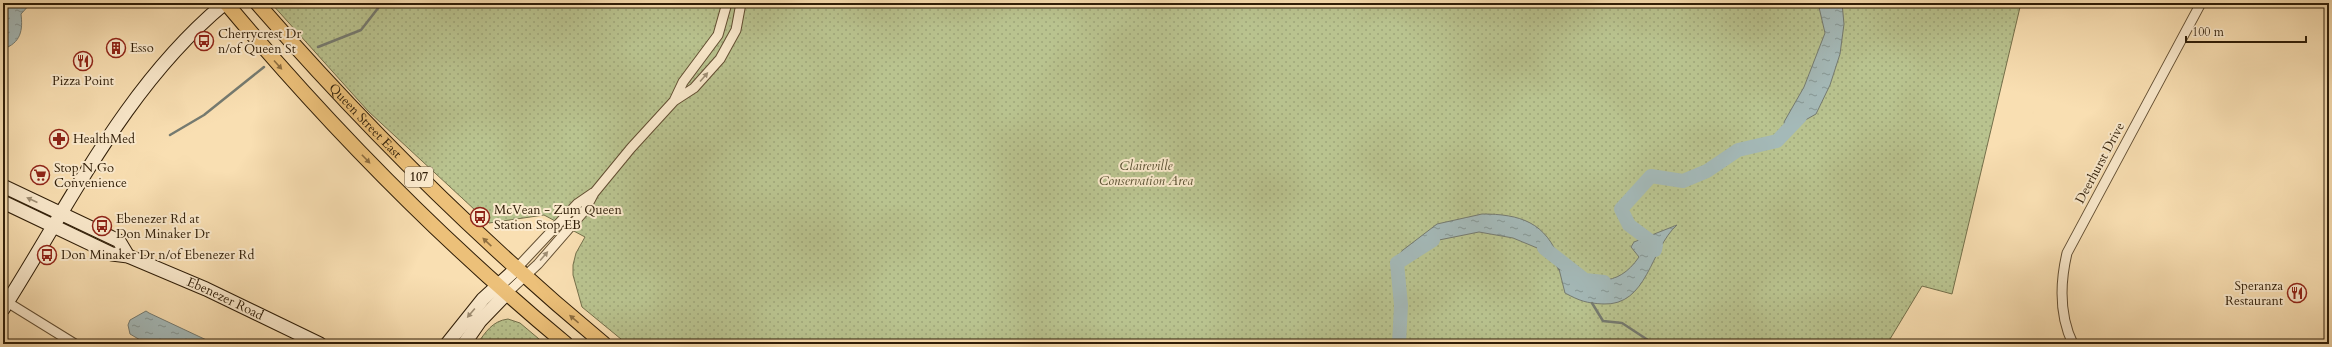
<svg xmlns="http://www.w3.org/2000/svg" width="2332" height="347" font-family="Cardo,serif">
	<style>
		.park { fill: url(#park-dots); stroke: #74704b }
		.water { fill: url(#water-ripples); stroke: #757b71 }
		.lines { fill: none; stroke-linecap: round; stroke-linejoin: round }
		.stream { stroke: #757b71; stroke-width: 2.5 }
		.river { stroke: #a4b9b8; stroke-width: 14 }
		.street-casing { stroke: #624e32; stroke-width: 11 }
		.secondary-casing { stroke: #2f1d07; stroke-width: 15 }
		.primary-casing { stroke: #2f1d07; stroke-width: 16 }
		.street { stroke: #fbeacd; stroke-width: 9 }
		.secondary { stroke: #fbeacd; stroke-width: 13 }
		.primary { stroke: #ecc079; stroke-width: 14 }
		.oneway { fill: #8e6e40 }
		.oneway2 { fill: #9f8e74 }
		.labels { text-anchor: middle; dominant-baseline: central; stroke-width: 4; stroke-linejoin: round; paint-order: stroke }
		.shield { fill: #fbeacd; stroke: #6c5a42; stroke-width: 1 }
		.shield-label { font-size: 12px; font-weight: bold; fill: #2f1d07 }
		.poi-label { font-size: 13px; fill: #2f1d07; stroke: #fbeacd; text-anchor: start }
		.street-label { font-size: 13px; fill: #2f1d07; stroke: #fbeacd }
		.park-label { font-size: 13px; font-style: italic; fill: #584f30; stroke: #fbeacd }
	</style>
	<defs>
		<pattern id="park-dots" width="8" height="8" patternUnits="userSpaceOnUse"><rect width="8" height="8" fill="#b9c38f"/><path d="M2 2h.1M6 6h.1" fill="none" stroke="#9fa77a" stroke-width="1.8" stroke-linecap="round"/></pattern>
		<pattern id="water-ripples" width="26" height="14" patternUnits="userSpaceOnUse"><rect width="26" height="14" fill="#a4b9b8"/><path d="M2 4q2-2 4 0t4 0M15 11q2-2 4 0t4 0" fill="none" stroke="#869694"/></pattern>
	</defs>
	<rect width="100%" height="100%" fill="#f9dfb2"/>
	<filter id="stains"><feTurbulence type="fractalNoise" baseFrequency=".005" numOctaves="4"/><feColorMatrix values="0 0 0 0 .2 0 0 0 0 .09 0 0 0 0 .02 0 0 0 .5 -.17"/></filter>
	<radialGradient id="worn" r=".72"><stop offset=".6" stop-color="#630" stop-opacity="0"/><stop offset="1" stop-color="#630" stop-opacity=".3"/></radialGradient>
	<path class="park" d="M271,3H2021L1952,294L1922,286L1887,344H627L582,307L573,275V265L576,253L585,237L544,215L489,223L368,111Z
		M508,319L520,323L545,344H477C486,332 492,321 508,319Z"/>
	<path class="water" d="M3,3H31L21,14C23,30 21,43 3,49Z
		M1818,3H1842L1844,24L1840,54L1830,85L1816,114L1786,131L1784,122L1804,87L1825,33Z
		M1482,214C1520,214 1546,222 1560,261L1557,265L1542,250L1513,238L1479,232L1439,240L1416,251L1394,270L1392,264L1403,250L1437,224Z
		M1677,225C1650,249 1648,306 1603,304C1586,303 1580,301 1565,293L1559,269C1591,283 1617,289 1639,257L1631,247L1634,242Z
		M146,311L149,313L215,344H147L130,334L128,325L130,320Z"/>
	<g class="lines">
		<path class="stream" d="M318,47L361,30L382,3
			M170,135L204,115L264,67
			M1557,265L1559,269
			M1592,303L1603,321L1622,323L1654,344"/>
		<path class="river" d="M1544,248L1585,280L1604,282
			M1655,250L1656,245L1629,225L1621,209L1651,176L1683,181L1707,171L1738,150L1777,141L1800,117
			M1399,344L1401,305L1397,263L1433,240"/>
		<g class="street-casing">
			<path id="street" d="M674,101L683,82L718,35L727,3
				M516,269L577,204L593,193
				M507,293L538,264L585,210L594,193L631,148L674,101L694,88L720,59L736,30L741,3
				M7,302L75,344
				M2073,344C2059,315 2060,283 2067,253L2201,3"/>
		</g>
		<g class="secondary-casing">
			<g id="secondary">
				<path d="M3,186L119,241L128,256"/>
				<path id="s1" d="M3,202L112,254L128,256L206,289L320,344"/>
				<path d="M3,309C71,202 126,85 225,3"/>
				<path d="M447,344L483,299L516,269"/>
				<path d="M464,344L480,321L507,293"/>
			</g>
		</g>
		<g class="primary-casing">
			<g id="primary">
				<path d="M226,3C329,126 442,241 566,344"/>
				<path id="s2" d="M257,3C364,126 479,240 604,344"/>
			</g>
		</g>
		<use href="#street" class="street"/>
		<use href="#secondary" class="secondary"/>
		<use href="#primary" class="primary"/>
	</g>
	<defs><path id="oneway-solid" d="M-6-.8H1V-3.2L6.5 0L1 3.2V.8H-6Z"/></defs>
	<g class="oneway">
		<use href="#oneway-solid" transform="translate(278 65) rotate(48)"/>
		<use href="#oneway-solid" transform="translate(366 159) rotate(46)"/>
		<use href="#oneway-solid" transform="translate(487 242) rotate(-137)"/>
		<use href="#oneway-solid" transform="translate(574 319) rotate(-140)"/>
	</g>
	<g class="oneway2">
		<use href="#oneway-solid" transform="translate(704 77) rotate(-49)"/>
		<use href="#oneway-solid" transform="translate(32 200) rotate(-155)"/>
		<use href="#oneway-solid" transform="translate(544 256) rotate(-49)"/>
		<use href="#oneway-solid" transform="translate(471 313) rotate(130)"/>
	</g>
	<defs>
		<g id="bus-ring" transform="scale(1)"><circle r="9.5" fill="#fbeacd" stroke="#8f2418" stroke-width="1.5"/><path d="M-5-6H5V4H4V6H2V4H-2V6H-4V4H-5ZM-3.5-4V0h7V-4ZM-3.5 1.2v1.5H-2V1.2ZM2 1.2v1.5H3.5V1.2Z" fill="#8f2418"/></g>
		<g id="building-ring" transform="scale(1)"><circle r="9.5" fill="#fbeacd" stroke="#8f2418" stroke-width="1.5"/><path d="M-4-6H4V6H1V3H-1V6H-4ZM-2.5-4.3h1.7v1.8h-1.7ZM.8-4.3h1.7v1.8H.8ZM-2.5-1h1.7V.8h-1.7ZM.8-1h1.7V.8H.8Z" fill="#8f2418"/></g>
		<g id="restaurant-ring" transform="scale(1)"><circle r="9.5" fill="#fbeacd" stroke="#8f2418" stroke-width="1.5"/><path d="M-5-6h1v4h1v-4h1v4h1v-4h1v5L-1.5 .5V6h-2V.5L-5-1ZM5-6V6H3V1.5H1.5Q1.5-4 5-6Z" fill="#8f2418"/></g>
		<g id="pharmacy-ring" transform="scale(1)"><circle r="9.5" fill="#fbeacd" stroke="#8f2418" stroke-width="1.5"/><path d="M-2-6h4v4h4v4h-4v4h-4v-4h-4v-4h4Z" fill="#8f2418"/></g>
		<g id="supermarket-ring" transform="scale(1)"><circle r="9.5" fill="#fbeacd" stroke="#8f2418" stroke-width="1.5"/><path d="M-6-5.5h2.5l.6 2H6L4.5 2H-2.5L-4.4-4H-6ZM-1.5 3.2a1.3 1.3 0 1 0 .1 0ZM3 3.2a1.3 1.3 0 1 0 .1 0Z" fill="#8f2418"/></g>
	</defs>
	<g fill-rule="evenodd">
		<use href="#bus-ring" x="204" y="41"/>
		<use href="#building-ring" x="116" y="48"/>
		<use href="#restaurant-ring" x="83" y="61"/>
		<use href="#pharmacy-ring" x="59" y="139"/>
		<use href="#supermarket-ring" x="40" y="175"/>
		<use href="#bus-ring" x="480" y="217"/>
		<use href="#bus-ring" x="102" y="226"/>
		<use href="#bus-ring" x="47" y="255"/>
		<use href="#restaurant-ring" x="2297" y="293"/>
	</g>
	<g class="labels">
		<rect class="shield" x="405" y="167" width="28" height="20" rx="3"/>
		<g class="shield-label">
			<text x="419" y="177">107</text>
		</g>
		<g class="poi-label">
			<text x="218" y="34">Cherrycrest Dr<tspan x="218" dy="15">n/of Queen St</tspan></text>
			<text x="130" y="48">Esso</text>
			<text x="83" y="81" text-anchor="middle">Pizza Point</text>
			<text x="73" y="139">HealthMed</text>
			<text x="54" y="168">Stop N Go<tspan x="54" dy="15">Convenience</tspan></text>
			<text x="494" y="210">McVean - Zum Queen<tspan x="494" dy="15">Station Stop EB</tspan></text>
			<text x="116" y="219">Ebenezer Rd at<tspan x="116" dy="15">Don Minaker Dr</tspan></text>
			<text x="61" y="255">Don Minaker Dr n/of Ebenezer Rd</text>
			<text x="2283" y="286" text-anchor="end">Speranza<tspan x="2283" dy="15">Restaurant</tspan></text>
		</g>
		<g class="street-label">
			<text stroke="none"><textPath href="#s2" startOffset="160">Queen Street East</textPath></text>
			<text transform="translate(2100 163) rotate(-62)">Deerhurst Drive</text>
			<text stroke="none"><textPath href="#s1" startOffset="243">Ebenezer Road</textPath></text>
		</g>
		<g class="park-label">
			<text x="1146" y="166">Claireville<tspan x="1146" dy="15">Conservation Area</tspan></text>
		</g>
	</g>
	<rect width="2332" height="347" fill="none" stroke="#f9dfb2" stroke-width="16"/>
	<rect x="4" y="4" width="2324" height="339" fill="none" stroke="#2f1d07" stroke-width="2"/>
	<rect x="8" y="8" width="2316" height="331" fill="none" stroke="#2f1d07"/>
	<path d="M2186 36v6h120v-6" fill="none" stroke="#2f1d07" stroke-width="2"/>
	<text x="2192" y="36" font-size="12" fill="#2f1d07" stroke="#fbeacd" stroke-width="3" paint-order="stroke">100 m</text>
	<rect width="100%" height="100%" filter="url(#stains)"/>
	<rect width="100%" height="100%" fill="url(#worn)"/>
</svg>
